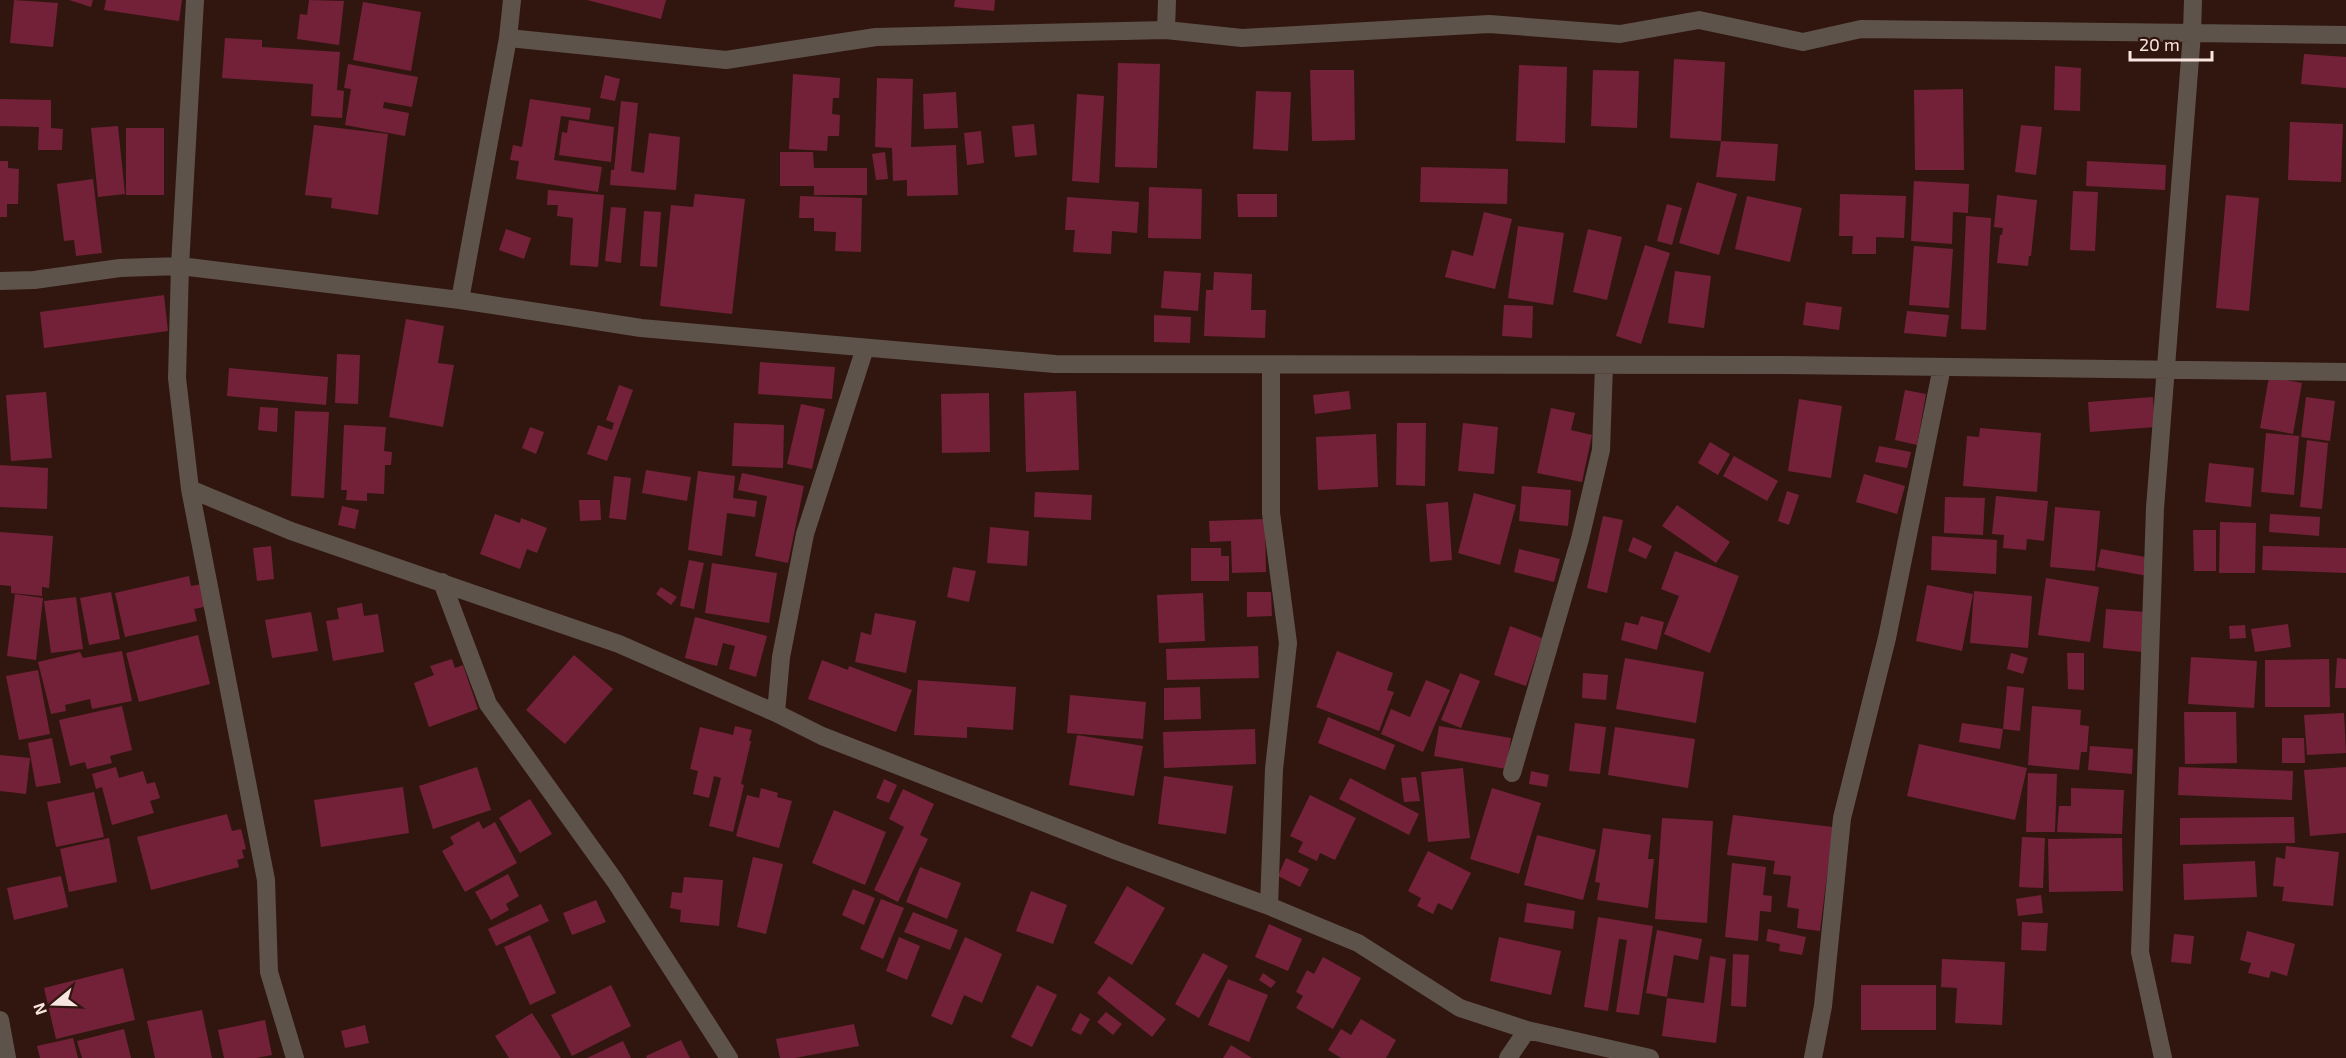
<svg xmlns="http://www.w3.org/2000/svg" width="2346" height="1058" font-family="'Exo 2',sans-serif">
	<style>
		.building { fill: #732138 }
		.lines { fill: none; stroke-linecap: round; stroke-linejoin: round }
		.minor { stroke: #5e534a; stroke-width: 18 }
	</style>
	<rect width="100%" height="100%" fill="#31160f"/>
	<path class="building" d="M14,0L58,3L53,47L10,43Z
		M69,0H93L91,7Z
		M106,0H182L179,21L104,10Z
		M309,0L344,1L339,45L297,39L300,14L307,15Z
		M587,0H666L661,19Z
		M955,0H995L994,11L954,7Z
		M363,2L421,12L411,71L353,60Z
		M225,38L262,40V47L340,52L337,90L344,91L342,118L311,116L313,84L222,78Z
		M2304,54L2346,57V88L2301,84Z
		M1674,59L1725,62L1721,141L1778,144L1775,181L1716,177L1721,141L1670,138Z
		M1118,63L1160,64L1157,168L1115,167Z
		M348,64L418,77L412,107L384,102L383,108L409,113L405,136L345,125L351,89L344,88Z
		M1519,65L1567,67L1565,143L1516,141Z
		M2055,66L2081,68L2080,111L2054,110Z
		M1310,70H1354L1355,140L1312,141Z
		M1593,70L1639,71L1637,128L1591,126Z
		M793,74L840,78L839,98H833L832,114L840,115L839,136H828L827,151L789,149Z
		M605,75L620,79L615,101L600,98Z
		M877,78L913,79L911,147L956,145L958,195L907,196V180L893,181L892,148L875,147Z
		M1963,89L1964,170H1915L1914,90Z
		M1256,91L1291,92L1288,151L1253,149Z
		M956,92L958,128L924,129L923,94Z
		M1077,94L1104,96L1099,183L1072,181Z
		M0,99L51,100V128L63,129L62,150H38L39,127L0,126Z
		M530,99L591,108L589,120L561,116L554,160L602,167L598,192L516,179L519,161L510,160L513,145L522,147Z
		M621,101L638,103L631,171L644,173L649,133L680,137L676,190L610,185L611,170H614Z
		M569,120L614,127L611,162L559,155L562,132L567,133Z
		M2290,122L2343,124L2341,182L2288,180Z
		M1034,124L1037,155L1015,157L1012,126Z
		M314,125L388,134L378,215L331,208L332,198L305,195Z
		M2021,125L2042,127L2036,175L2015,172Z
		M118,126L125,194L98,197L91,128Z
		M126,128H164V195H126Z
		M981,131L984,163L967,165L964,133Z
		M780,152H813L814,168H867V195H814V186H780Z
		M885,152L888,179L876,180L872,154Z
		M0,161H8V168L19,169L18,204H7V217H0Z
		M2087,161L2166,165L2165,190L2086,186Z
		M1421,167L1508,169L1507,204L1420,202Z
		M93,179L102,253L76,256L74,240L64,241L57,184Z
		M1914,181L1969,184L1968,213L1953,212L1952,244L1911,241Z
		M1697,182L1737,194L1719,255L1679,243Z
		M1149,187L1202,189L1201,239L1148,238Z
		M548,190L604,195L598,267L570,265L573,218L557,216L558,205H547Z
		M2073,191L2098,192L2095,251L2070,250Z
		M695,194L745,199L732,314L660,306L671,205L693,207Z
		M1237,194H1277V217H1238Z
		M1840,194L1906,196L1904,238L1876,237V254H1852L1853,236H1839Z
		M1997,195L2037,200L2031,256H2029L2028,266L1997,263L2000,235H2002L2003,228L1994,227Z
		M2226,195L2259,198L2249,311L2216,308Z
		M800,196L862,198L861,252L835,251L836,232L814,231V218H799Z
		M1747,196L1802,208L1790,262L1735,249Z
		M1067,197L1139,202L1137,233L1112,231L1111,254L1073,252L1075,230H1065Z
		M1667,204L1682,208L1672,245L1657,241Z
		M611,207L626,208L621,263L605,261Z
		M644,211L661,212L657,267L640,266Z
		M1484,212L1512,219L1495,289L1445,277L1452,250L1473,256Z
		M1966,216L1991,218L1986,330L1961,329Z
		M1518,226L1564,233L1553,305L1508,298Z
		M506,229L531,238L524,259L499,250Z
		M1588,229L1622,237L1607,300L1573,292Z
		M1645,245L1670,253L1641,344L1616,336Z
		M1914,246L1953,249L1949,308L1909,305Z
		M1164,271L1201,273L1198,311L1161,308Z
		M1675,271L1711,276L1704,328L1668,323Z
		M1214,272L1252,274L1251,310H1266L1265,338L1204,336L1206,290H1213Z
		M164,295L168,331L44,348L40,312Z
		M1806,302L1842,307L1839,330L1803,325Z
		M1504,305L1533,306L1532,338L1502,336Z
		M1907,311L1949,315L1946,337L1904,333Z
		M1154,315L1191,317L1190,343L1154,342Z
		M406,319L444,326L438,363L454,365L443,427L389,417Z
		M337,354L360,355L358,404L335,403Z
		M760,362L835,367L832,399L758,394Z
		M229,368L328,377L326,405L227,396Z
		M2269,377L2302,383L2293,434L2260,428Z
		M619,385L633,390L607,461L587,454L598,425L612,430L614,423L606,420Z
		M1905,390L1926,394L1917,445L1895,440Z
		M1076,391L1079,470L1026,472L1024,393Z
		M1349,391L1351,409L1315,414L1313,395Z
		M46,392L52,458L11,461L6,395Z
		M989,393L990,452L942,453L941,394Z
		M2153,397L2155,427L2090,432L2088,402Z
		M2306,397L2335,401L2330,441L2301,437Z
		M1799,399L1842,406L1831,478L1788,471Z
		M801,404L825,409L812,469L787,464Z
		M260,407L278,408L277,432L258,430Z
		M1551,408L1575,413L1571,430L1592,435L1582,482L1537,473Z
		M295,411L329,412L324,498L291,496Z
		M734,423L784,425L783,468L732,466Z
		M1397,423H1426L1425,486L1396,485Z
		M1463,423L1498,427L1494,474L1458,471Z
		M344,425L386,427L384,451L392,452L391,465H385L384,494L367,493V501L346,500L347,490H341Z
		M530,427L544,432L536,454L522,448Z
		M1980,428L2041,433L2037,492L1963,486L1967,436L1979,437Z
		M2266,433L2299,436L2294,495L2261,492Z
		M1376,434L1378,487L1318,490L1316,437Z
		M2307,440L2328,443L2322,509L2300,507Z
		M1710,442L1730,454L1718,475L1698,463Z
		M1879,446L1911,452L1907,468L1875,462Z
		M1734,456L1778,481L1767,501L1723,476Z
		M2209,463L2254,468L2251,507L2205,502Z
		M0,465L48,468L47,509L0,507Z
		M646,470L691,477L687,501L642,493Z
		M698,471L735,476L733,498L757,501L755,517L727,513L722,556L688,550Z
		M742,473L804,486L788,563L755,556L767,496L738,490Z
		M1864,474L1905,486L1897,514L1856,502Z
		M614,476L631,478L626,520L609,518Z
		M1522,486L1571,490L1568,526L1519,521Z
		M1787,491L1799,495L1789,525L1778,521Z
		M1035,492L1092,495L1091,520L1034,517Z
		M1474,493L1516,505L1500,565L1458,553Z
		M1996,496L2048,501L2044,541L2027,539L2026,550L2003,548L2004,535L1992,534Z
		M1945,497L1985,498L1983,535L1944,533Z
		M579,500H600L601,520L580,521Z
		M1448,502L1452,560L1430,562L1426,504Z
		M1677,505L1730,542L1716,563L1662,526Z
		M342,506L359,510L355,529L338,525Z
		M2055,507L2100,511L2095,571L2050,567Z
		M495,514L520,523L521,518L547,528L537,553L527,549L520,569L480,554Z
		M2270,514L2320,517L2319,536L2269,532Z
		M1603,516L1623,520L1607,593L1587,588Z
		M1265,519L1266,572L1232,573L1231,541L1210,542L1209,521Z
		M2220,522L2256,523L2255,573H2219Z
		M990,527L1029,531L1027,566L987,563Z
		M2193,530H2216V571H2194Z
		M0,532L53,536L49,588L42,587V596L11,593V586L0,585Z
		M1932,536L1997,540L1996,574L1931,570Z
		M1633,537L1652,546L1646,559L1628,551Z
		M271,546L274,579L257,581L253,548Z
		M2263,546L2346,548V573L2262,570Z
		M1191,548H1221V556H1229V581H1191Z
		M1519,549L1560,559L1554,582L1514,572Z
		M2101,549L2151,558L2148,576L2097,567Z
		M1675,551L1739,576L1710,653L1664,634L1679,596L1661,589Z
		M689,560L704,563L694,609L680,606Z
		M712,563L777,573L769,623L705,613Z
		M953,567L976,571L969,602L947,597Z
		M189,576L191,586L202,584L208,606L194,609L197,621L125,637L115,593Z
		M2046,578L2099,587L2090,642L2038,635Z
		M1927,585L1973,594L1962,651L1916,641Z
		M661,587L677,597L671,605L656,594Z
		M1974,591L2032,596L2028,648L1970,643Z
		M111,592L120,639L89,645L80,598Z
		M1247,592H1271L1272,616L1247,617Z
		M1203,593L1205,641L1159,643L1157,595Z
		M15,594L43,598L36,660L7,656Z
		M76,597L83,649L51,653L44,601Z
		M362,603L364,616L378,614L384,652L333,661L326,621L339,619L337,608Z
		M2106,609L2146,612L2142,652L2103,648Z
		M311,612L318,651L272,658L265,620Z
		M875,613L916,621L906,673L855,662L861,632L871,635Z
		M1641,616L1664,622L1657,650L1621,640L1625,622L1638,625Z
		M695,617L767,636L756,677L729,669L735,646L723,643L717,666L685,658Z
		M2288,624L2291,647L2255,652L2251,629Z
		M2245,625L2246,638L2230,639L2229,626Z
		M1510,626L1542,638L1526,686L1494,675Z
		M198,635L210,684L139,702L126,653Z
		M1258,646L1259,678L1167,680L1166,649Z
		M122,651L132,701L92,709L90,699L65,705L66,711L51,714L38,662L80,652L83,658Z
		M1337,651L1393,673L1387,690L1394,692L1379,731L1316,707Z
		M2011,653L2028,658L2023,674L2007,669Z
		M2067,653H2084V690L2068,689Z
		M574,655L613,689L565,744L526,710Z
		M2191,657L2257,661L2254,708L2188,704Z
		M1625,658L1704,672L1696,723L1616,709Z
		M2337,658L2346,659V688H2335Z
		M452,659L455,668L463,665L478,709L429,727L414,683L434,675L430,666Z
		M2329,659L2330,707H2265V660Z
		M822,660L848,670L849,666L912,690L896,732L808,699Z
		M38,670L50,734L19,740L6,676Z
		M1460,673L1480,681L1461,728L1441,720Z
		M1583,673L1608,675L1606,700L1582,698Z
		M918,680L1016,687L1013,730L967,727V738L914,735Z
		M1426,680L1450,690L1423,752L1381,734L1391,709L1410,717Z
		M2007,686L2024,688L2020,731L2003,729Z
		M1200,687L1201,719L1164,720V688Z
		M1070,695L1146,702L1143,739L1067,733Z
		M122,706L132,750L110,756L112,763L87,769L85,762L70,766L59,720Z
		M2032,706L2081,710L2080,725L2089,726L2087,752H2081L2079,770L2028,765Z
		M2184,712H2236L2237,763L2185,764Z
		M2344,713L2346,753L2307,755L2304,715Z
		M1328,717L1395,745L1385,770L1318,743Z
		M1575,723L1606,727L1600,774L1569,771Z
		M1962,723L2003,729L2000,749L1959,742Z
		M735,726L752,730L749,741H751L741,784L744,785L733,832L709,826L721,778L714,776L709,798L693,794L698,771L690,769L700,727L733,735Z
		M1439,726L1511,738L1506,769L1434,756Z
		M1615,727L1695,739L1688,788L1608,775Z
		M1255,729L1256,764L1164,768L1163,732Z
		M1077,735L1143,746L1134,796L1069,785Z
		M52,738L61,783L36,787L28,743Z
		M2282,738H2304L2305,763H2282Z
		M1919,744L2027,768L2015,820L1907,796Z
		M2090,746L2133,749L2132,774L2088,770Z
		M0,755L30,758L26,794L0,791Z
		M116,767L119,778L143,771L147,784L155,782L160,798L150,801L154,813L112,825L102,787L96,789L92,774Z
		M477,767L491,810L433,829L419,786Z
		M2179,767L2293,771L2292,800L2178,795Z
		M2346,767V833L2310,836L2304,770Z
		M1463,768L1470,838L1428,842L1421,772Z
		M1531,771L1549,775L1547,787L1529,784Z
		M2028,773L2057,774L2055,832H2026Z
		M1164,776L1233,786L1226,834L1158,824Z
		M1416,777L1420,801L1404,802L1401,778Z
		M1350,778L1419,814L1409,835L1339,799Z
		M884,779L897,785L889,803L876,798Z
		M403,787L409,833L321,847L314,800Z
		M761,788L778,793L777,797L792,801L779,848L736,836L747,795L759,798Z
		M1492,788L1541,803L1519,874L1470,859Z
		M2071,788L2124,790L2122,834L2057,832L2059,806H2071Z
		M903,789L934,804L920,835L928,839L898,902L874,890L904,827L889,819Z
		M94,792L104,837L56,847L47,802Z
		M1310,795L1356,818L1335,860L1320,853L1317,861L1298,852L1303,842L1290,836Z
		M530,799L552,834L520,853L499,818Z
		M834,810L886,832L865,885L812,863Z
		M227,814L232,831L241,829L246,849L242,850L244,858L237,860L239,867L151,890L137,837Z
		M1733,815L1833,827L1820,931L1797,928L1799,909L1787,907L1791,876L1773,874L1775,861L1727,855Z
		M2294,817L2295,843L2180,845V818Z
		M1662,818L1713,821L1707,923L1655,919Z
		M479,821L483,829L495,822L517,863L465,892L442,851L454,844L450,837Z
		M1603,828L1651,835L1648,859H1654L1648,908L1597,900L1600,883L1595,882Z
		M1537,835L1596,850L1583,900L1524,885Z
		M2022,837L2045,838L2043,888L2019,887Z
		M109,838L117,882L69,892L60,849Z
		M2122,838L2123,891L2049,892L2048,839Z
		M2286,846L2339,852L2333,906L2282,901L2284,887L2273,886L2276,857L2285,859Z
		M1428,851L1471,873L1452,910L1438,903L1433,914L1417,906L1421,898L1408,891Z
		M753,857L783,864L766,934L737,927Z
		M1286,858L1309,869L1300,887L1278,876Z
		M2255,861L2257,897L2184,900L2183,864Z
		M1732,863L1766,867L1763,895L1772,896L1771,912L1760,911L1758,941L1725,937Z
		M920,867L961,883L947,919L906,902Z
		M508,874L519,896L506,904L509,910L491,920L475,892Z
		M61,876L68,907L14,920L7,888Z
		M684,877L723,880L719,926L680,922L681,910L670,908L672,892L682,893Z
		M1127,886L1165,908L1132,965L1094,943Z
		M853,889L875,898L864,925L842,915Z
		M1031,891L1067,905L1053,944L1016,931Z
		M2041,895L2043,913L2018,916L2016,899Z
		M881,899L904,908L883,959L860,949Z
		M596,900L606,922L572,935L563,913Z
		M1527,903L1575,911L1573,929L1524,922Z
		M541,904L549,921L496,946L488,929Z
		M913,912L958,930L950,950L904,932Z
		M1598,917L1653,926L1639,1015L1616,1012L1627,940L1619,939L1608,1011L1584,1007Z
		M2022,922L2048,923L2046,951L2021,950Z
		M1269,924L1302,939L1288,971L1255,957Z
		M1768,929L1806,937L1802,955L1779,951L1780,944L1766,941Z
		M1657,930L1702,939L1698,960L1674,955L1667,997L1646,993Z
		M2247,931L2295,944L2287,976L2271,971L2269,978L2248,973L2251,963L2240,960Z
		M2174,934L2194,936L2191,964L2171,962Z
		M530,935L556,993L530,1005L504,947Z
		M899,937L920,946L907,980L886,971Z
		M965,937L1002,954L982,1003L964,995L952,1025L931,1016Z
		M1499,937L1561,951L1551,995L1490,981Z
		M1203,953L1228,966L1199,1018L1175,1004Z
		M1733,954L1749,955L1746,1007L1731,1006Z
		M1710,956L1726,959L1716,1043L1662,1036L1667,998L1704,1003Z
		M1323,957L1361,978L1333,1029L1296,1008L1303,996L1296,992L1307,970L1314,974Z
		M1942,959L2005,962L2002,1025L1955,1023L1957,988L1941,987Z
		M123,968L135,1020L56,1039L44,988Z
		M1263,973L1276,982L1271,988L1259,980Z
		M1109,976L1166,1019L1152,1037L1097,993Z
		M1228,979L1268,995L1249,1042L1208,1025Z
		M611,985L631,1026L572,1056L551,1015Z
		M1037,985L1057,995L1032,1047L1011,1037Z
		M1861,985H1936V1030H1861Z
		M202,1010L212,1058H155L147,1021Z
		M1106,1012L1122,1024L1113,1035L1097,1022Z
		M532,1013L561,1058H509L495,1036Z
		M1080,1013L1090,1019L1081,1035L1071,1030Z
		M1361,1019L1396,1040L1386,1058H1341L1328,1050L1341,1029L1351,1035Z
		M265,1020L272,1055L256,1058H224L218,1030Z
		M854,1024L859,1046L795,1058H780L776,1039Z
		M365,1025L369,1043L345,1048L341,1031Z
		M124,1029L131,1058H82L77,1041Z
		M73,1038L78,1058H40L37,1046Z
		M681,1040L690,1058H647L646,1056Z
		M623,1041L631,1058H587Z
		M1231,1045L1252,1058H1223Z"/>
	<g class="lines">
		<path class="minor" d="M195,0L180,266L177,378L190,489L266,880L269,972L295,1058
			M1167,0L1166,30L1242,38L1489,24L1620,34L1699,20L1803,42L1861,29L2192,33L2155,508L2140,952L2163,1058
			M2193,0L2192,33L2346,35
			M508,38L726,60L876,37L1166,30
			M0,281L34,280L120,268L180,266L460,300L641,328L1055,364L1784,365L2346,372
			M460,300L508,38L512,0
			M190,489L291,531L619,644L776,713L822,736L1117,851L1269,906L1358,943L1460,1008L1527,1030L1650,1058
			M442,582L488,704L615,881L729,1058
			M776,713L781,657L805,534L865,348
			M1512,773L1580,539L1601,450L1604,365
			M1269,906L1274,769L1288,643L1271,513V365
			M0,1020L7,1058
			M1508,1058L1527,1030
			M1813,1058L1823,1006L1842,818L1887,638L1942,367"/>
	</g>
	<g transform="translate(54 1004) rotate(251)" stroke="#31160f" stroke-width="4.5" paint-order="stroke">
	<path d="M0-4.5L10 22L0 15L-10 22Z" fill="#f8e5df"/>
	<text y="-9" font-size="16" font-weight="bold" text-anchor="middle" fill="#f8e5df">N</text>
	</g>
	<path d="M2130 51v9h82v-9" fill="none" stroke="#f8e5df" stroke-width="3"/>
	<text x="2139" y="51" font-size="18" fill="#f8e5df" stroke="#31160f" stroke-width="4.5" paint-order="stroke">20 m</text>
</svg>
